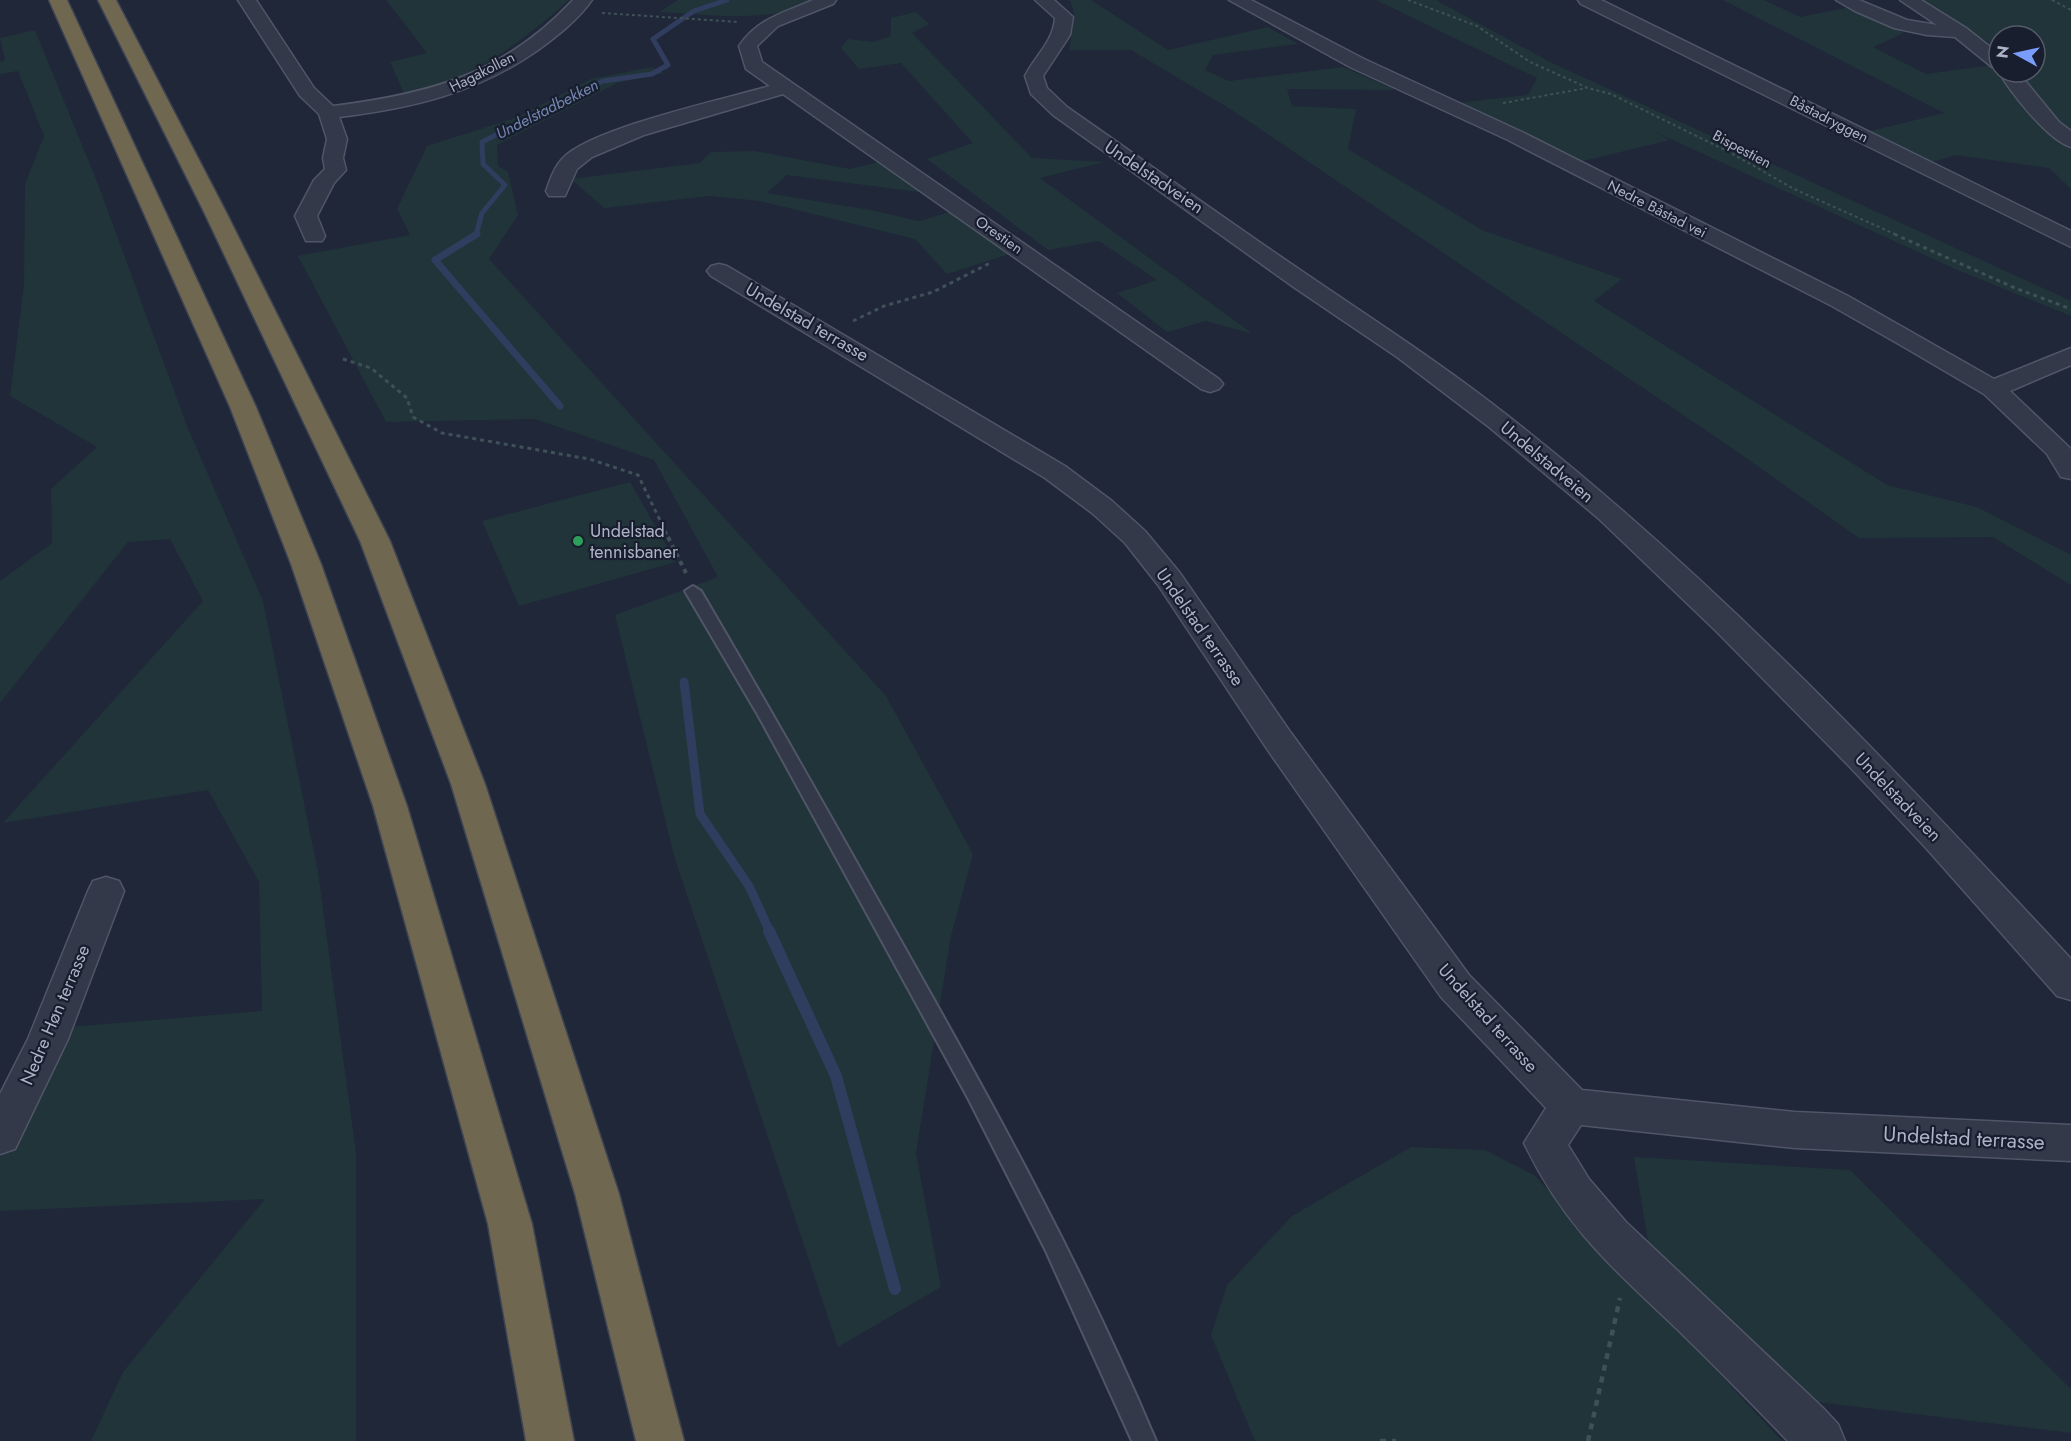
<svg xmlns="http://www.w3.org/2000/svg" width="2071" height="1441" font-family="Jost,sans-serif">
	<style>
		.green { fill: #21343a }
		.lines { fill: none; stroke-linecap: round; stroke-linejoin: round }
		.stream-far3 { stroke: #303d5f; stroke-width: 5 }
		.stream-far2 { stroke: #303d5f; stroke-width: 7 }
		.stream-far1 { stroke: #303d5f; stroke-width: 9 }
		.stream { stroke: #303d5f; stroke-width: 12 }
		.service-casing { stroke: #505667; stroke-width: 4 }
		.minor-casing { stroke: #505667; stroke-width: 3 }
		.motorway-casing { stroke: #3d4353; stroke-width: 3 }
		.path-far3 { stroke: #3f5157; stroke-width: 2; stroke-dasharray: 3 3; stroke-linecap: butt }
		.path-far2 { stroke: #3f5157; stroke-width: 3; stroke-dasharray: 4 4; stroke-linecap: butt }
		.path-far1 { stroke: #3f5157; stroke-width: 4; stroke-dasharray: 4.5 4.5; stroke-linecap: butt }
		.path { stroke: #3f5157; stroke-width: 4.5; stroke-dasharray: 6 6; stroke-linecap: butt }
		.service { fill: #333949; fill-rule: evenodd }
		.minor { fill: #333949; fill-rule: evenodd }
		.motorway { fill: #6f674f; fill-rule: evenodd }
		.leisure-dot { fill: #2e9e5b; stroke: #181e2d; stroke-width: 2 }
		.labels { text-anchor: middle; dominant-baseline: central; stroke-width: 4.5; stroke-linejoin: round; paint-order: stroke }
		.far-street-label { font-size: 15px; fill: #adb3c6; stroke: #181e2d }
		.far-water-label { font-size: 16px; font-style: italic; fill: #7386b0; stroke: #181e2d }
		.street-label { font-size: 18px; fill: #adb3c6; stroke: #181e2d }
		.poi-label { font-size: 18px; fill: #adb3c6; stroke: #181e2d; text-anchor: start }
		.near-street-label { font-size: 21px; fill: #adb3c6; stroke: #181e2d }
	</style>
	<rect width="100%" height="100%" fill="#1f2739"/>
	<path class="green" d="M386,0H569C519,44 472,81 404,93L390,62L427,53Z
		M678,0H812C775,25 703,14 659,12Z
		M1068,0H1091L1168,50L1268,27L1298,44L1213,55L1205,70L1229,81L1343,67L1395,90L1287,89L1292,106L1356,109L1348,149L1482,230L1622,279L1594,301L1887,485L1977,507L2071,555V585L1993,537L1859,538L1729,446L1232,110L1131,50H1069L1075,17L1071,2Z
		M1376,0H1436L1550,62L2071,301V316L1955,269L1653,131L1670,140L1575,163L1456,103L1528,95L1537,78Z
		M1723,0H1764L1800,17L1851,7L1904,33L1873,47L1926,74L1999,64V72H2035V36H1999V57L1988,42L1919,0H2071V189L2049,168L1956,155L1926,164L1862,133L1944,113Z
		M916,12L929,24L912,33L1032,158L1104,162L1040,178L1253,334L1206,321L1167,332L1117,293L1157,280L1099,241L1048,250L927,159L973,143L901,63L859,69L841,48L848,39L873,42L891,36V18Z
		M35,30L98,184L187,426L263,601L318,872L356,1153V1441H91L123,1372L265,1199L0,1211V1157L68,1027L262,1011L259,882L208,790L3,823L203,601L170,539L128,542L0,703V581L52,543L51,489L97,447L10,396L24,285L25,184L44,136L18,71L0,74V62L5,60L0,38Z
		M652,67L664,73L617,83L497,145L498,166L508,172L518,215L489,259L886,696L973,854L951,936L916,1153L941,1287L838,1347L674,856L615,615L718,577L654,460L535,419L386,422L298,256L410,235L397,209L427,146L518,117L591,79Z
		M755,151L850,169L884,161L934,194L787,175L767,193L871,210L919,221L956,210L1016,252L947,274L915,239L760,201L709,196L604,208L571,179L700,163L711,152Z
		M630,482L676,562L519,606L482,521Z
		M1411,1147L1485,1150L1534,1175L1782,1441H1255L1211,1335L1227,1285L1292,1216Z
		M1634,1157L1850,1170L2071,1389V1433L1818,1402L1652,1265Z"/>
	<g class="lines">
		<path class="stream-far3" d="M476,235L482,213L505,185L483,164L482,142L603,81L652,74L668,65L653,39L694,11L727,0"/>
		<path class="stream-far2" d="M477,234L435,260L560,406"/>
		<path class="stream-far1" d="M684,682L700,814L749,886L770,932"/>
		<path class="stream" d="M769,931L836,1076L895,1289"/>
		<g class="service-casing">
			<path id="service" d="M693,586L701,591C774,715 844,840 915,966C1002,1120 1087,1277 1156,1441H1132L1045,1249L968,1098L758,715L685,591Z"/>
		</g>
		<g class="minor-casing">
			<path id="minor" d="M238,0H256L314,88L333,106C430,94 504,74 573,0H592C578,20 557,36 538,50C477,93 412,108 339,117L347,139L343,158L346,170L334,183L317,216L325,236L322,241H306L295,216L314,180L325,169L323,158L327,139L319,114L300,96Z
				M813,0H836L833,4L778,26L757,46L762,62L1219,379L1223,384L1219,389L1210,392L1201,389L783,94L644,135L592,157L577,169L565,196H549L546,191C550,180 554,167 563,158C592,128 725,99 770,86L746,69L739,46C758,18 784,13 813,0Z
				M1035,0H1054L1073,17L1070,35L1043,76L1047,88L1067,107C1149,164 1229,222 1312,278C1378,323 1445,366 1508,416C1713,576 1894,768 2071,959V1000L2057,996L1926,848L1849,766L1716,631L1598,518L1489,427L1397,357L1295,288L1053,115L1031,94L1025,76C1035,56 1053,42 1055,18Z
				M1229,0H1251L1364,59L1522,132L1848,296L1994,379L2071,348V365L2010,391L2071,449V479L2061,477L2047,454L1984,394L1904,347L1832,306L1508,140L1350,67Z
				M1578,0H1601L2071,231V247L1581,4Z
				M1836,0H1859L1907,20L1937,25L1900,0H1921L1966,28L1999,54V69L1992,67L1955,37L1927,35L1894,28L1855,11Z
				M1999,72H2018L2059,122L2071,131V147C2048,141 2009,90 1999,72Z
				M719,264L727,266L1065,466L1112,501L1145,531L1180,573L1291,733L1469,975L1582,1090L1795,1112L2071,1125V1161L1795,1148L1581,1125L1568,1145L1589,1179L1626,1222L1823,1408L1838,1424L1845,1441H1788C1752,1404 1716,1367 1679,1331C1613,1268 1565,1228 1524,1143L1546,1108L1441,997L1267,749L1158,585L1125,543L1092,513L1045,478L711,276L707,271L711,266Z
				M106,877L119,881L124,891L68,1039L15,1149L0,1154V1094L28,1039L88,891L93,881Z"/>
		</g>
		<g class="motorway-casing">
			<path id="motorway" d="M49,0H67L256,407L321,564L407,806L532,1224L574,1441H526L488,1224L373,806L291,564L230,407Z
				M98,0H116L226,212L390,541L485,784L619,1194L684,1441H636L575,1194L451,784L360,541L204,212Z"/>
		</g>
		<path class="path-far3" d="M1408,0L1477,26L1530,62L1588,88L1611,94L1731,153L1794,189L1897,235
			M2052,0L2071,10
			M602,13L739,22
			M1503,103L1587,88"/>
		<path class="path-far2" d="M1894,234L2015,288L2071,309
			M853,321L884,306L933,292L992,262
			M343,359L371,368L407,398L413,417L442,433L589,459L638,475L669,539"/>
		<path class="path-far1" d="M668,537L686,573"/>
		<path class="path" d="M1380,1441H1396
			M1588,1441L1620,1298"/>
		<use href="#service" class="service"/>
		<use href="#minor" class="minor"/>
		<use href="#motorway" class="motorway"/>
	</g>
	<circle class="leisure-dot" cx="578" cy="541" r="6"/>
	<g class="labels">
		<g class="far-street-label">
			<text transform="translate(482 72) rotate(-27)">Hagakollen</text>
			<text transform="translate(1829 119) rotate(27)">Båstadryggen</text>
			<text transform="translate(1742 149) rotate(28)">Bispestien</text>
			<text transform="translate(1657 209) rotate(27)">Nedre Båstad vei</text>
			<text transform="translate(999 235) rotate(35)">Orestien</text>
		</g>
		<g class="far-water-label">
			<text transform="translate(547 109) rotate(-27)">Undelstadbekken</text>
		</g>
		<g class="street-label">
			<text transform="translate(1154 177) rotate(34)">Undelstadveien</text>
			<text transform="translate(807 322) rotate(30)">Undelstad terrasse</text>
			<text transform="translate(1547 462) rotate(40)">Undelstadveien</text>
			<text transform="translate(1200 627) rotate(55)">Undelstad terrasse</text>
			<text transform="translate(1898 797) rotate(46)">Undelstadveien</text>
			<text transform="translate(55 1015) rotate(-67)">Nedre Høn terrasse</text>
			<text transform="translate(1488 1018) rotate(48)">Undelstad terrasse</text>
		</g>
		<g class="poi-label">
			<text x="590" y="531">Undelstad<tspan x="590" dy="21">tennisbaner</tspan></text>
		</g>
		<g class="near-street-label">
			<text transform="translate(1964 1138) rotate(3)">Undelstad terrasse</text>
		</g>
	</g>
	<g transform="translate(2017 54) rotate(278)"><circle r="28" fill="#181e2d" stroke="#545a6a" stroke-width="1.5"/>
	<path d="M0-4.5L10 22L0 15L-10 22Z" fill="#7a9cfd"/>
	<text y="-9" font-size="16" font-weight="bold" text-anchor="middle" fill="#adb3c6">N</text>
	</g>
</svg>
